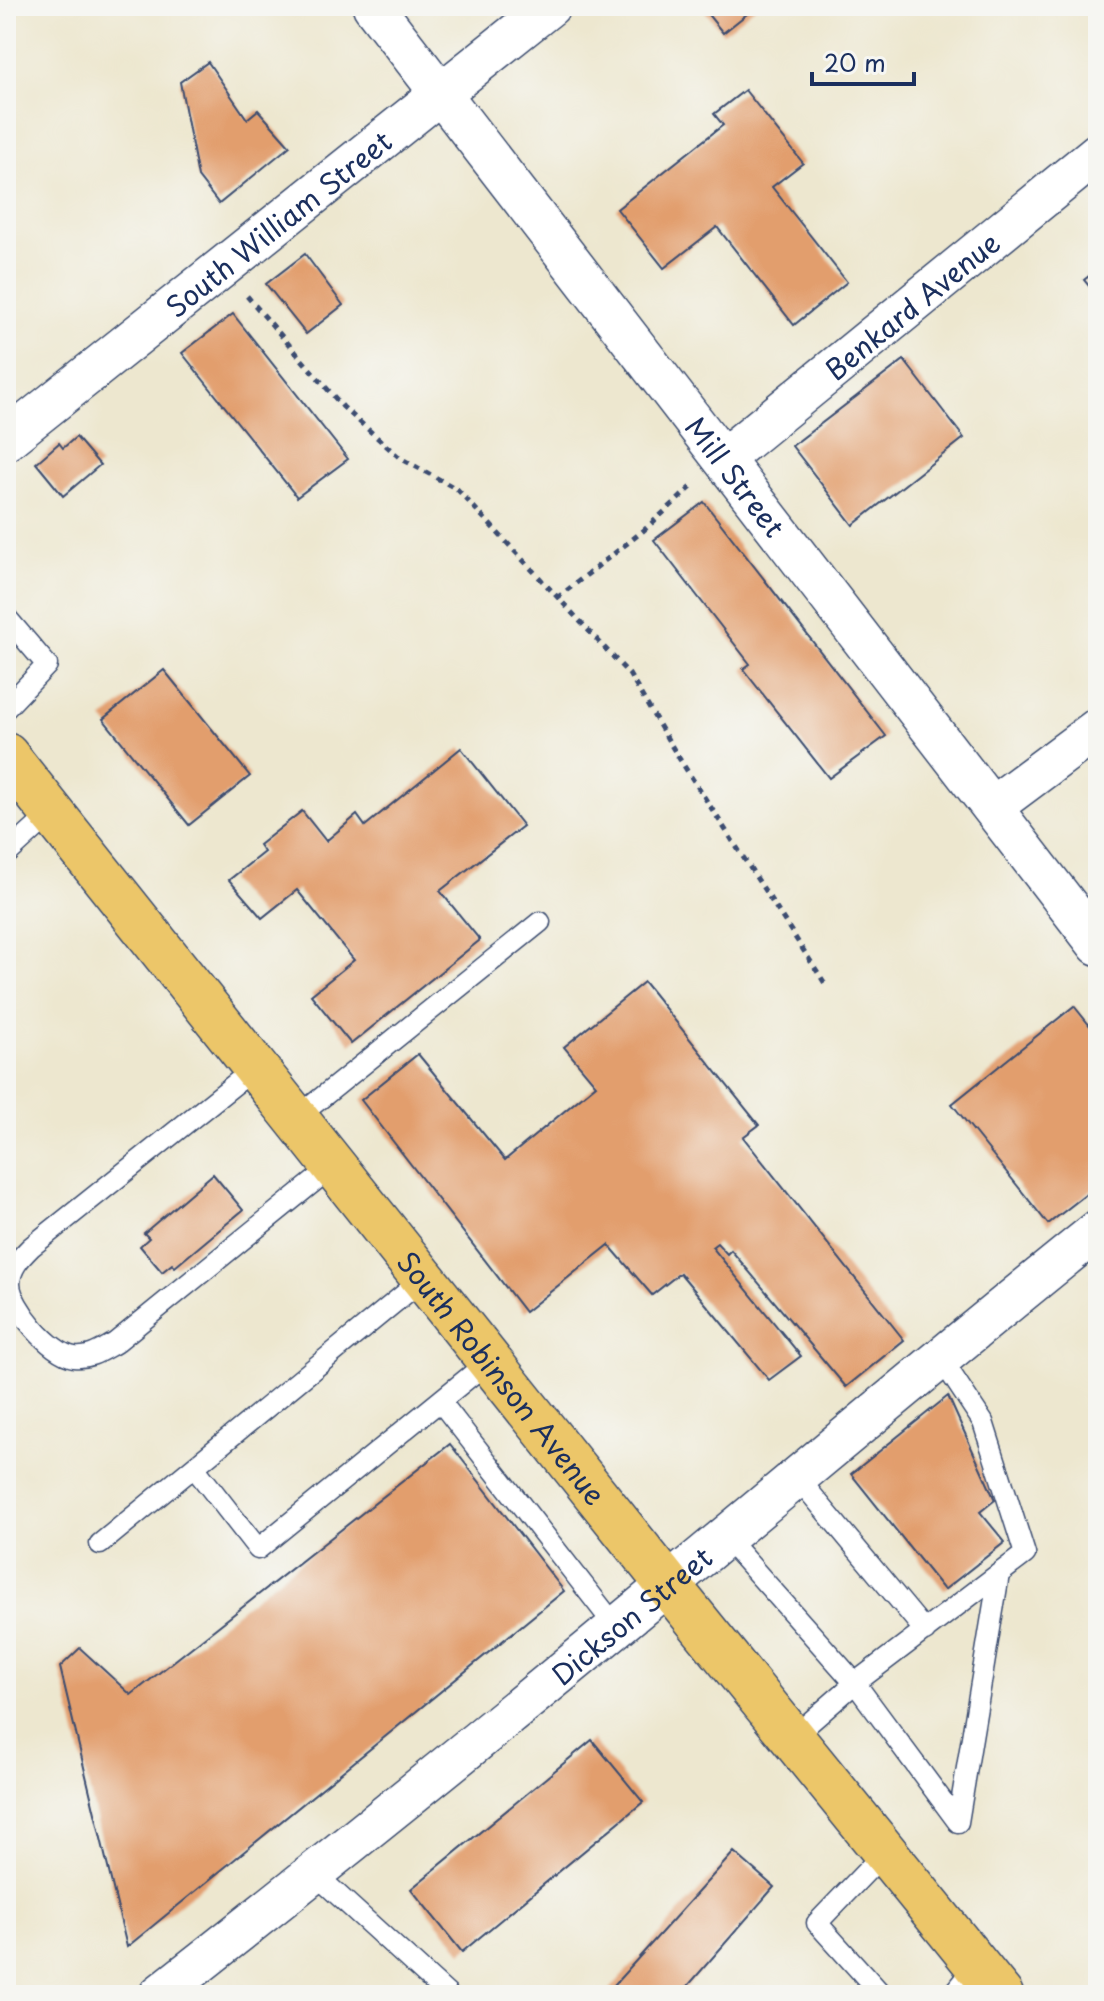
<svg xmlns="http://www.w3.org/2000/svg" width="1104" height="2001" font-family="'Playpen Sans',sans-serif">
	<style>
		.building { fill: #e29e6d }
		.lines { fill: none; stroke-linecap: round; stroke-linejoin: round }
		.service-casing { stroke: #3a4b6f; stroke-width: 23 }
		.minor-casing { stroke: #3a4b6f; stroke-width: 43 }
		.trunk-casing { stroke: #3a4b6f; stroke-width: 47 }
		.path { stroke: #3a4b6f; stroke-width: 5; stroke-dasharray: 6 6; stroke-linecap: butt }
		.service { stroke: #fff; stroke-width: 20 }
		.minor { stroke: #fff; stroke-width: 40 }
		.trunk { stroke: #ecc669; stroke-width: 44 }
		.labels { text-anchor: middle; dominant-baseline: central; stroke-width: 8; stroke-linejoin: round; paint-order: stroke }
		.street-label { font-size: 28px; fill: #1b2f5e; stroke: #f6f6f2 }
	</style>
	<rect width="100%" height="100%" fill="#f6f6f2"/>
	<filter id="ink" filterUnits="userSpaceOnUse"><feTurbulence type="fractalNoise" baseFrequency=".0125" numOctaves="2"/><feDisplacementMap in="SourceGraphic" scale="16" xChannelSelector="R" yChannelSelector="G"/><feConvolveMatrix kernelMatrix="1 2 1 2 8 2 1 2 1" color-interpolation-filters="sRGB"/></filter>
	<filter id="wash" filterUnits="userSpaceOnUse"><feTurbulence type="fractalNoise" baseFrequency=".006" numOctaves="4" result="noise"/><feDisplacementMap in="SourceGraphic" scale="32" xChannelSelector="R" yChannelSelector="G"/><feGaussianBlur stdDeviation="1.8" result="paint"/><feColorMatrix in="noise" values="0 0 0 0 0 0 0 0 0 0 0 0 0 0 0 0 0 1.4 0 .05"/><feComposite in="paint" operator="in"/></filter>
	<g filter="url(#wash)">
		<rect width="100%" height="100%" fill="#ede7cf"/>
		<g id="blocks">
			<path class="building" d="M701,6H757L723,33Z
				M208,62L247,119L258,110L290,146L219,204L198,177L180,82Z
				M745,90L803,163L772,187L847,282L794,325L717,227L664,268L617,209L723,125L714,114Z
				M305,254L343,305L306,334L266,284Z
				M1098,269V297L1084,280Z
				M233,314L348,459L297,497L182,353Z
				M904,360L964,438L853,525L792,446Z
				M76,437L100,465L63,496L36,463L59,443L63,448Z
				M704,502L886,736L829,778L743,669L750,664L654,540Z
				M164,670L250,776L189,825L103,719Z
				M461,748L523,826L440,891L480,940L351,1044L311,995L354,960L297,890L262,918L229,880L264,852L259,845L302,811L326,841L357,815L365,826Z
				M644,982L759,1125L743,1137L904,1340L846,1387L731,1250L727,1254L717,1243L712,1247L801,1356L769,1380L680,1273L652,1295L609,1245L525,1312L361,1100L418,1054L505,1160L596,1085L564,1047Z
				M1074,1006L1098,1036V1185L1048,1224L952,1104Z
				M213,1174L243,1210L175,1267L172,1264L162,1272L140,1246L149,1238L144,1233Z
				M948,1396L995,1500L980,1512L1005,1542L944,1590L851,1474Z
				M450,1444L564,1591L127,1947L60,1667L80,1648L131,1695Z
				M592,1740L643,1802L462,1952L411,1889Z
				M734,1852L774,1887L680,1995H605Z"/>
		</g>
	</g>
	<g filter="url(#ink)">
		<use href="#blocks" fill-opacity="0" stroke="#3a4b6f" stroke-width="2"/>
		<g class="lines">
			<g class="service-casing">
				<path id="service" d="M6,617L47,665L6,708
					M6,855L53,812
					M255,1068L31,1247C20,1258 10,1268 10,1284C11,1307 51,1354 74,1357C90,1359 102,1350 115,1343L333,1166
					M295,1119L540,922
					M440,1401L616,1627
					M194,1467L258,1549L489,1361
					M797,1477L925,1631
					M725,1537L855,1683L958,1822
					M100,1544L423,1279
					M792,1738L855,1683L1025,1554L983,1422L940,1357
					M958,1822L999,1574
					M314,1873L448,1995
					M882,1995L817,1923L885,1852
					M953,1995L977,1965"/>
			</g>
			<g class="minor-casing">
				<g id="minor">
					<path id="s1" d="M373,6L1098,945"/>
					<path id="s2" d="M6,440L550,6"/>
					<path id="s3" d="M724,458L1098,153"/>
					<path d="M992,807L1098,728"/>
					<path id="s4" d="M159,1995C330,1861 499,1725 666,1586C810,1467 952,1347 1098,1230"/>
				</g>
			</g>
			<g class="trunk-casing">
				<g id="trunk">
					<path id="s5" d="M6,755L668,1585L1001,1995"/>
				</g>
			</g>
			<path class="path" d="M247,296L343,407L400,458L457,489L629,674L677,755L826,985
				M557,598L643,531L695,484"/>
			<use href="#service" class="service"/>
			<use href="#minor" class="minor"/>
			<use href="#trunk" class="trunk"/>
		</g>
	</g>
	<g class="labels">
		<g class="street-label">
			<text stroke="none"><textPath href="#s2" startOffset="348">South William Street</textPath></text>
			<text stroke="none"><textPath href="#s3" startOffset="242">Benkard Avenue</textPath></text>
			<text stroke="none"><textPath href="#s1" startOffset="594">Mill Street</textPath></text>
			<text stroke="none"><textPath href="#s5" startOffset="796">South Robinson Avenue</textPath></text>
			<text stroke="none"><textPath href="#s4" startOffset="606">Dickson Street</textPath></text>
		</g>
	</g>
	<rect width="1104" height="2001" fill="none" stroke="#f6f6f2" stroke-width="32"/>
	<path d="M812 72v12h102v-12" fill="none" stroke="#1b2f5e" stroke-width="4"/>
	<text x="824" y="72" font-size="24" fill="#1b2f5e" stroke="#f6f6f2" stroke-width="6" paint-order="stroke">20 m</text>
</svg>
